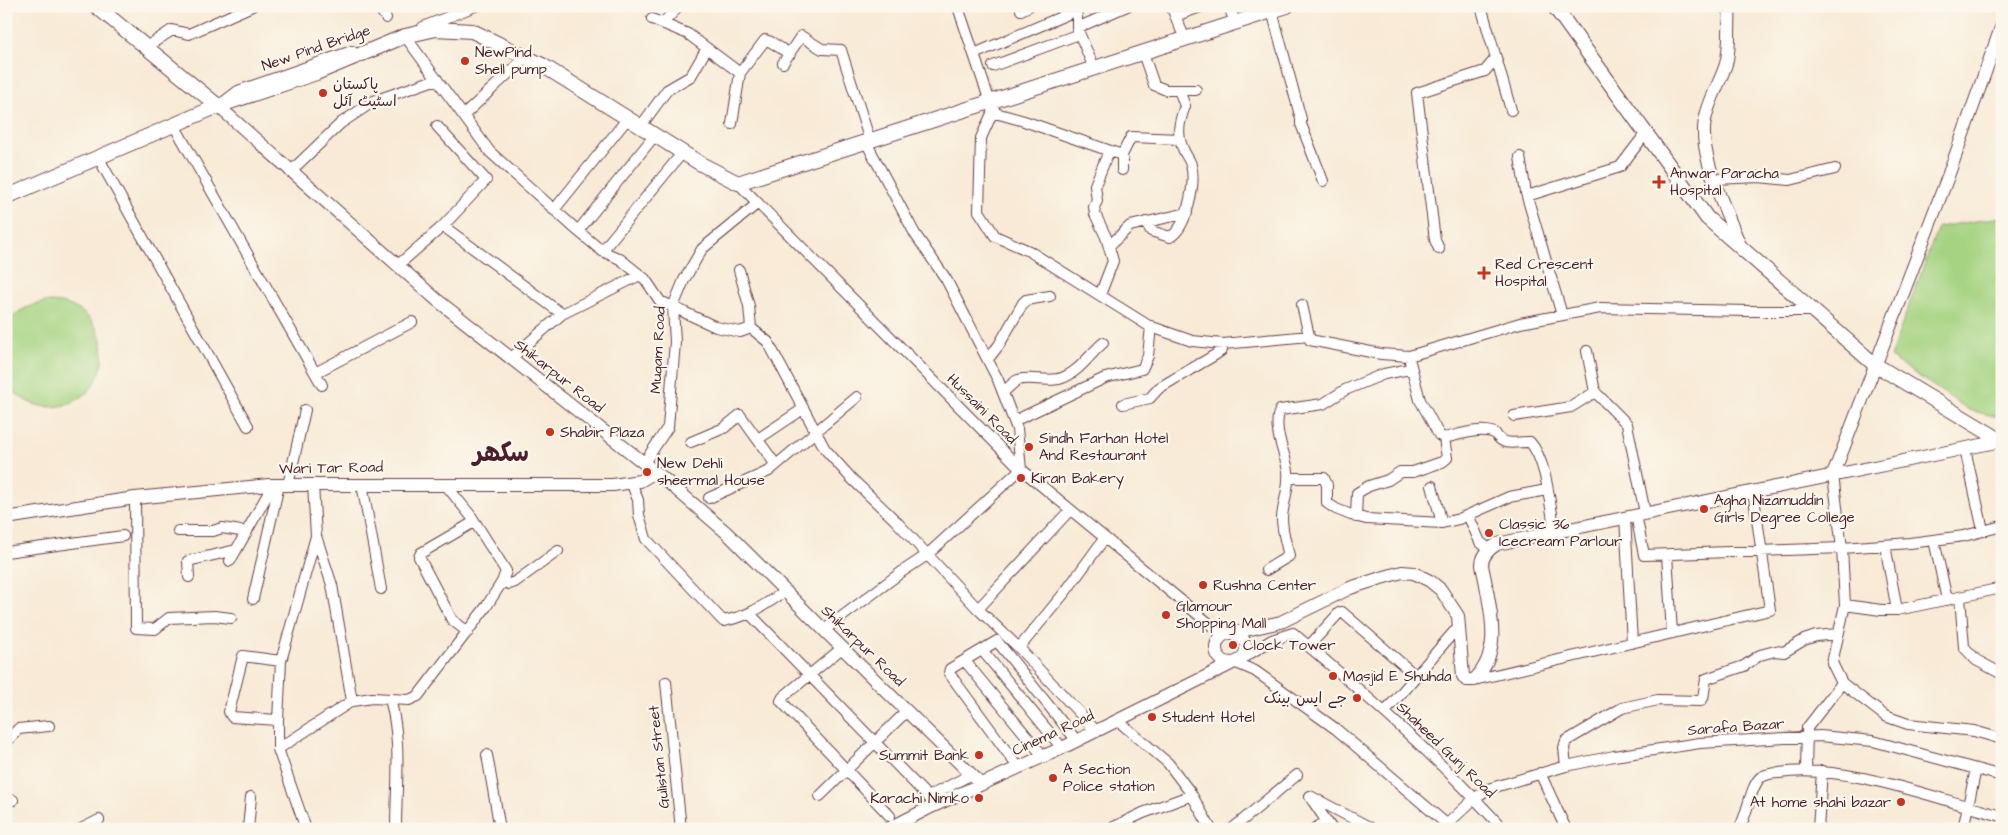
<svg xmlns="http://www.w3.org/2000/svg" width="2008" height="835" font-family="'Architects Daughter','Playpen Sans Arabic',sans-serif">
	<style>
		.green { fill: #a5d381; stroke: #787956 }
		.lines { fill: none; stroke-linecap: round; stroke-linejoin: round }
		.minor-casing { stroke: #643d45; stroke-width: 12 }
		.tertiary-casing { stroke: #643d45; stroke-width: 14 }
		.secondary-casing { stroke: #643d45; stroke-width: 16 }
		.minor { stroke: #fff; stroke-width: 10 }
		.tertiary { stroke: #fff; stroke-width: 12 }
		.secondary { stroke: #fff; stroke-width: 14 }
		.poi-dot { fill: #c8321e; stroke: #fbf7ec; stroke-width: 2 }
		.labels { text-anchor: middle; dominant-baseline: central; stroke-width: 4.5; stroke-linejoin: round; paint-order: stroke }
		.street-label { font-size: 15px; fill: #4a1f2b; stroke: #fbf7ec }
		.poi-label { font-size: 15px; fill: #4a1f2b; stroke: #fbf7ec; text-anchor: start }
		.town-label { font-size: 25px; font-weight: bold; fill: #4a1f2b; stroke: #fbf7ec }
	</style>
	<rect width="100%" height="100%" fill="#fbf7ec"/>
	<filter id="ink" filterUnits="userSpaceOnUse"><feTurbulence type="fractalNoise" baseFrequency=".02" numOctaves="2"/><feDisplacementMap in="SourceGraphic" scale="10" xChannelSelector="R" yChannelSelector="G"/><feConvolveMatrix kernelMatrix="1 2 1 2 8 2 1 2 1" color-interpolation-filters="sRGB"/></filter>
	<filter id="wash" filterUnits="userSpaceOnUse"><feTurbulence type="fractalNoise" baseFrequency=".0096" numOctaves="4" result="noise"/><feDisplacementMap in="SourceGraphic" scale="20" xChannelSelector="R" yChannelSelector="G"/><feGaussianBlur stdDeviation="1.12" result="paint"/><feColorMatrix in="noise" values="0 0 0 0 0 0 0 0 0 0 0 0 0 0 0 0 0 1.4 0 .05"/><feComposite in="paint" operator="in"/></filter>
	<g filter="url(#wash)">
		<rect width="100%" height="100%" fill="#f8ead6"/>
		<path class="green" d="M2002,217V418L1969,410L1890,357L1938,227Z
			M45,302C57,302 68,303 79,310C118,335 107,398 60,406C37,410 21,400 6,384C6,374 4,332 7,325C12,311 32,305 45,302Z"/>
	</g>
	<g filter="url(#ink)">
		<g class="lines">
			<g class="minor-casing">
				<path id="minor" d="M378,6L386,18
					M1171,6L1185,39
					M1229,6L1235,23
					M1481,6L1511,110
					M958,7L990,102L994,109L981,138L979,211L995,236L1029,251L1149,326L1192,341L1223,344L1309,336
					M1073,7L1077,16V28L1094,68
					M1021,10L1029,6
					M1272,11L1301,119V124L1323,181
					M1175,16L1203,6
					M652,19L688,34L740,73L732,124
					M663,23L679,6
					M423,27L475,6
					M1077,28L1127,6
					M405,36L490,152L578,231L602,251L620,259L645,279L660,301L716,327L740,332L751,328
					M145,48L172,30L189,34L252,6
					M1143,53L1154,85L1166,90H1196
					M974,54L1075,11
					M783,63L801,36L822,49L841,50L870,141
					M993,66L1079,34
					M740,73L765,40L771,42L790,54
					M225,101L238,91L352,51
					M992,112L1024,121L1122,155V170
					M464,115L526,57
					M174,125L322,385
					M437,126L486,180L443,226
					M641,126L667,90L691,76L707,48
					M1122,155L1131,137L1179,139
					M98,157L248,426
					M1520,157L1526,193L1562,315
					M290,172L341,123L374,101L437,79
					M1715,179L1759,177L1790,180L1835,169
					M738,183L1021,469L1223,635
					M1527,196L1620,167L1646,133
					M554,210L628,118
					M1146,222L1151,231L1170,237C1187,228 1196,183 1191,165C1190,160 1186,156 1184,151C1176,135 1179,122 1185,106L1179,90
					M578,231L655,135
					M1109,246L1130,226L1187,213
					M1439,249L1435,240L1417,93L1485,71L1496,58
					M602,251L683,152
					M397,266L443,226L562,314
					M739,270L749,306L751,328L768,342L825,449L851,478L895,520L978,609L1019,648L1096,731
					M1100,295L1113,261L1106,237L1095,214L1094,207L1097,201L1095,185L1109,151
					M1302,305L1310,340L1381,354L1409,356L1520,323L1600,308L1749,311H1812
					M1587,351L1595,392L1627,424L1645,513
					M510,359L562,314L640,275
					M988,359L999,345L1023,303L1026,300L1050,296
					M1410,362L1420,400L1439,435L1444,438
					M315,373L412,322
					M1003,392C1008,389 1013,382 1018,380C1032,376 1048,383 1062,378C1079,372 1090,354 1103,343
					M1123,404L1150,398L1159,388L1215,355L1222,350L1223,344
					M1514,416L1571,407L1595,392
					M1014,421L1105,378L1142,369L1148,356L1151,326
					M758,439L803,409
					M691,442L724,428L740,415L776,465
					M1965,449L1983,530
					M644,463L668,427L675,342L673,307L684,280L702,249L758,203
					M1288,478H1324L1327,485V503L1336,509L1351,515L1366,519L1442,523L1459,519L1509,497L1547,490
					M631,482L638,500L639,515L646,539L723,621C751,616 762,606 786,591
					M313,484L316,536L332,585L352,701
					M362,484L381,589
					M288,485L305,410
					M1432,486L1442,523
					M135,498L136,628L155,629L169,618L214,616L231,618
					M709,498L769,471L857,397
					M1468,515L1480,542L1489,549
					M1636,515L1644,555L1842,548L1833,475
					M1356,517L1357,493L1369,486L1388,480L1400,472H1413L1442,462L1447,458L1444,438C1459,435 1479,427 1495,433C1503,448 1516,441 1530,442C1547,461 1550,507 1555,532
					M1625,517L1632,643
					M2002,526L1964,536L1910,543L1842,548L1845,605L1881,610H1897L2002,588
					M178,531H213L222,528L247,532
					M1934,540L1947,600
					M1885,545L1897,610
					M6,552L123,536
					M1667,555L1672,633
					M230,561L273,485
					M1266,570L1289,556C1286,543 1282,531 1282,518C1283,502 1290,487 1288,471C1285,452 1272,429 1280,410L1323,404L1345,390L1384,374L1410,369
					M189,577L188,561L236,550
					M502,582L509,584L515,582L558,551
					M1960,597L1964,647L1976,660L2002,674
					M253,599L279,485
					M1845,605L1832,663L1842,683L1885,716L1908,724L1974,731L2002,739
					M978,609L1070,510
					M750,614L928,797L972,774
					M824,630L903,571L927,555L1021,469L1017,429L998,380L946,279L915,234L866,142
					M468,632L452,620L419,557L421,553L474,522
					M1309,646L1339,613L1342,612L1416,676
					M842,648L783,697L781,701L890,816
					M1019,648L1066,591L1104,539
					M982,650L1062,748
					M1244,657L1272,640L1293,633C1366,695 1439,758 1503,829
					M965,661L1043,756
					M1236,663L1255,671L1336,729L1451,828
					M1474,680L1770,610L1753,491
					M666,682L681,829
					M390,699C402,741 396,786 396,829
					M1385,712L1458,627
					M278,720L232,717L229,712L243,656L281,661
					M1117,720L1168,763L1190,792L1211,829
					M6,743L18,729L49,726
					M278,749L352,701L372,698L409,700L418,696L486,607L502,582L506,571L471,516L445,484
					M487,755L500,829
					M1566,766L1564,748L1566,741L1622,708L1658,700L1701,701L1703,698L1706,679L1744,666L1760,655L1775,651L1784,652L1804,640L1816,636L1838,634
					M1018,767L949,673L950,669L997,641L1077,741
					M1806,771L1807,728L1842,683
					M1540,773L1566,829
					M820,796L907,711
					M1310,796L1373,829
					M1310,797L1332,829
					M6,803L13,800
					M81,829L99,820
					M248,829L251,797
					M306,829L278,749V720L281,661L316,536
					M1110,829L1143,813L1192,795
					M1232,829L1297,775
					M1314,829L1327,821
					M1442,829L1475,798L1488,789L1566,766L1614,756L1700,743L1820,736L1873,741L2002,776
					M1739,829C1748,814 1750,786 1761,777C1767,774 1773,773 1779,773C1846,763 1936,799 2002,816
					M1818,829L1822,771
					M1963,829L1976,769"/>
			</g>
			<g class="tertiary-casing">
				<path id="tertiary" d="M1730,6C1728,25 1731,45 1726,64C1719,86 1703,110 1704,133C1704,166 1729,218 1742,250
					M218,106L437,300L663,478L727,533L824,630L981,784
					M1833,475L1947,179L2002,25
					M6,518L135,498L269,485H613L640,481L655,472
					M1216 648a15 15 0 1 1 30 0a15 15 0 1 1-30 0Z
					M1233,633L1281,622L1350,588L1381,578L1402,572L1414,573L1430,581L1441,590L1458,616L1463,676L1466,680H1474C1501,653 1492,618 1486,585C1485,578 1483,572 1482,565C1482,555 1489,549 1497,544L2001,441
					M888,829L933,806L1062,748L1231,664"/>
			</g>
			<g class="secondary-casing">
				<path id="secondary" d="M96,6L218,106
					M1554,6L1707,218L1874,364L2002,441
					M6,197L218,106L316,73L405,36L436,29L472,31L542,65L701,164L738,183L1287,6"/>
			</g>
			<use href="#minor" class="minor"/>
			<use href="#tertiary" class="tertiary"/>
			<use href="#secondary" class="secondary"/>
		</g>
	</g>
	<g class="poi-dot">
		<circle cx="465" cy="61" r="5"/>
		<circle cx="323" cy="93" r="5"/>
		<path d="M1656.5 174.5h5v5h5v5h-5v5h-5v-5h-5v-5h5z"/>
		<path d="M1481.5 265.5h5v5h5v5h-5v5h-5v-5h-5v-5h5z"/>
		<circle cx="550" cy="432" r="5"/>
		<circle cx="1029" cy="447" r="5"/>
		<circle cx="647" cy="472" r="5"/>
		<circle cx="1021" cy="478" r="5"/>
		<circle cx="1704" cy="509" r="5"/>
		<circle cx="1489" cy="533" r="5"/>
		<circle cx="1203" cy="585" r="5"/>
		<circle cx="1166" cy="615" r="5"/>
		<circle cx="1233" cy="645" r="5"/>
		<circle cx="1333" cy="676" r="5"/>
		<circle cx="1357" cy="698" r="5"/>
		<circle cx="1152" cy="717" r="5"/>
		<circle cx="979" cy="755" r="5"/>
		<circle cx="1053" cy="778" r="5"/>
		<circle cx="979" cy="798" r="5"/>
		<circle cx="1901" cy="802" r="5"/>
	</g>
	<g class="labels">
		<g class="street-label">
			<text transform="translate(316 48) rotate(-19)">New Pind Bridge</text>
			<text transform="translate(658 350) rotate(-87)">Muqam Road</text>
			<text transform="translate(559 376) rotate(38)">Shikarpur Road</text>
			<text transform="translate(982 409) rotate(45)">Hussaini Road</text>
			<text transform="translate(331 468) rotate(-1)">Wari Tar Road</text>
			<text transform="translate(863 646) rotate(44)">Shikarpur Road</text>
			<text transform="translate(1736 727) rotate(-4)">Sarafa Bazar</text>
			<text transform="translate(1053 733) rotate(-25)">Cinema Road</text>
			<text transform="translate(1446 750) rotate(44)">Shaheed Gunj Road</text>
			<text transform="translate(659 757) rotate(-96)">Gulistan Street</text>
		</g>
		<g class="poi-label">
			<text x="475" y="52">NewPind<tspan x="475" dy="17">Shell pump</tspan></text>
			<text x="333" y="84">پاکستان<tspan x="333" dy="17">اسٹیٹ آئل</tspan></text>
			<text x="1670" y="173">Anwar Paracha<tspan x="1670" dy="17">Hospital</tspan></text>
			<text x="1495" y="264">Red Crescent<tspan x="1495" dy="17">Hospital</tspan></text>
			<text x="560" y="432">Shabir Plaza</text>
			<text x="1039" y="438">Sindh Farhan Hotel<tspan x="1039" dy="17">And Restaurant</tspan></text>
			<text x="657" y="463">New Dehli<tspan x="657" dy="17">sheermal House</tspan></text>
			<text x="1031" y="478">Kiran Bakery</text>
			<text x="1714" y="500">Agha Nizamuddin<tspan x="1714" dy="17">Girls Degree College</tspan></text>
			<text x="1499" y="524">Classic 36<tspan x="1499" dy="17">Icecream Parlour</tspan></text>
			<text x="1213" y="585">Rushna Center</text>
			<text x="1176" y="606">Glamour<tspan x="1176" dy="17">Shopping Mall</tspan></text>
			<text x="1243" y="645">Clock Tower</text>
			<text x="1343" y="676">Masjid E Shuhda</text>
			<text x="1347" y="698" text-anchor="end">جے ایس بینک</text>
			<text x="1162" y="717">Student Hotel</text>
			<text x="969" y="755" text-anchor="end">Summit Bank</text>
			<text x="1063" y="769">A Section<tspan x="1063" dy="17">Police station</tspan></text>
			<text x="969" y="798" text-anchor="end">Karachi Nimko</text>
			<text x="1891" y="802" text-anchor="end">At home shahi bazar</text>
		</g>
		<g class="town-label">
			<text x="501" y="453">سکھر</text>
		</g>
	</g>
	<rect width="2008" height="835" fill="none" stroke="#fbf7ec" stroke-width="25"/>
</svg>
